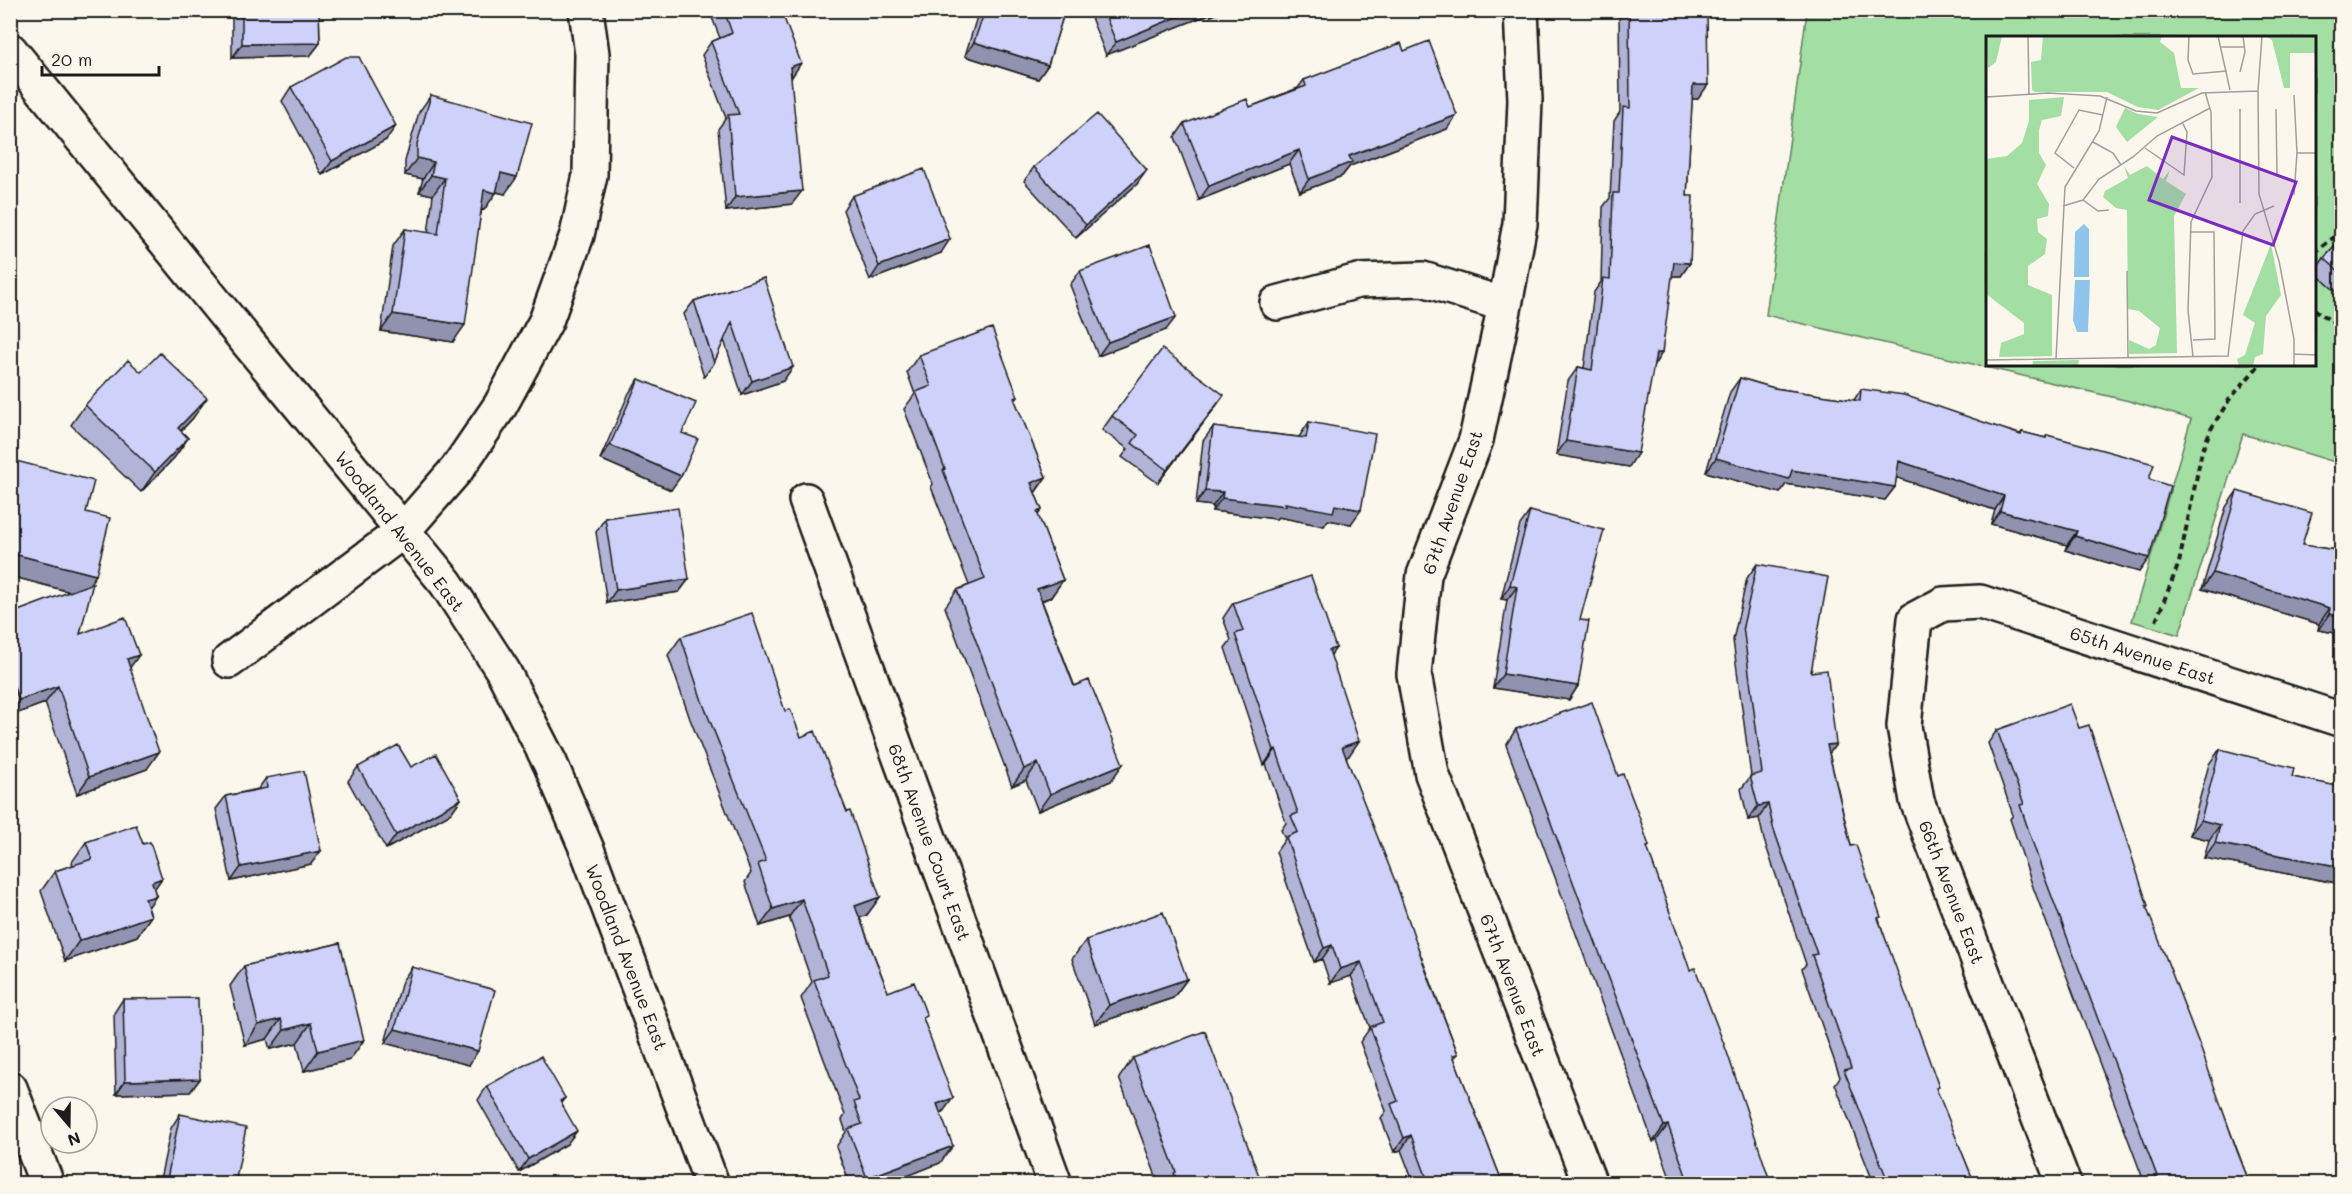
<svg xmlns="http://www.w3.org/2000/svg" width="2352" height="1194" font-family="Mali,sans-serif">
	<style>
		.green { fill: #a3dea3; stroke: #607d60; stroke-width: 1.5; fill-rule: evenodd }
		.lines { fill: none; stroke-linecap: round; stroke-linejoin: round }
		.street-casing { stroke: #1c1c1c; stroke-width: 38 }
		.secondary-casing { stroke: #1c1c1c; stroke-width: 38 }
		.path { stroke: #1c1c1c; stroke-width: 4; stroke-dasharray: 6 4.5; stroke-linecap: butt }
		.street { stroke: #fbf7ec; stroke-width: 33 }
		.secondary { stroke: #fbf7ec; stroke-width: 33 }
		.wall { fill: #b1b4d7; stroke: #1c1c1c; stroke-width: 1.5 }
		.shaded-wall { fill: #9092af; stroke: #1c1c1c; stroke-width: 1.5 }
		.building { fill: #ced1fa; stroke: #1c1c1c; stroke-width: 1.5 }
		.labels { text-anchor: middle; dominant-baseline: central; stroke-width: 5; stroke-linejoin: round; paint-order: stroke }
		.street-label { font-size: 18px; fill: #1c1c1c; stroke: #fbf7ec }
		.inset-road { fill: none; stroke: #a29f99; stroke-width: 1.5 }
		.view { fill: #7b2cbf; fill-opacity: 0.15; stroke: #7b2cbf; stroke-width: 3 }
		.inset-edge { fill: none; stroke: #1c1c1c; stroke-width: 3 }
	</style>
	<rect width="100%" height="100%" fill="#fbf7ec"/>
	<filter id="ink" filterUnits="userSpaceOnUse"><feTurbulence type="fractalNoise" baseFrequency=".0167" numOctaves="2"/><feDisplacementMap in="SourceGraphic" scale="12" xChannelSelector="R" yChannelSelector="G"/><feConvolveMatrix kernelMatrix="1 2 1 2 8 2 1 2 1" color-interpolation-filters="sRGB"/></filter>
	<g filter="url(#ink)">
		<path class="green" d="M1807,11H2341V464L2243,434L2179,635L2132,621L2191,419L2129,401L1766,315ZM1988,38H2314V364H1988Z"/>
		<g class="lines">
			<g class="street-casing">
				<path id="street" d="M1521,10L1525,100L1520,224L1505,305L1476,440L1424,575L1414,674L1432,774L1590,1184
					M1277,303L1358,281L1423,279L1505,305
					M806,500L1055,1184
					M229,661L403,531L457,469L500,406L546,321L577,235L590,175L592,54L586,10
					M10,1088L47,1184
					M2064,1184L1917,801L1904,726L1915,619L1943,604L1980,602L2342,720"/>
			</g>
			<g class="secondary-casing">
				<path id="secondary" d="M10,50L222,311L446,583L503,671L550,763L588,852L712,1184"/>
			</g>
			<path class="path" d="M2314,253L2342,231
				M2314,309L2342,329
				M2156,621L2179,563L2202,451L2211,429L2229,400L2260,364"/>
			<use href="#street" class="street"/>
			<use href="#secondary" class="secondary"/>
		</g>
		<path class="wall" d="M232,10H319L320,43L310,56L232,58Z
			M709,10H781L791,77L792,204L726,211L718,129L726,118L702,55L711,42L720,38Z
			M979,10H1065L1048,65L1038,79L965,56Z
			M1088,10H1227L1211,16L1210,14L1106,55Z
			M1619,10H1707L1698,99H1692L1687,196L1690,263L1681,276H1672L1653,366L1629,467L1556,455L1568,381L1578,367L1584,368L1594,292L1601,282L1603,207L1610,198L1614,121L1620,112Z
			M1404,51L1447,129L1350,166L1342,176L1300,192L1289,164L1199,200L1175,137L1184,124L1250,107L1298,88L1304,80Z
			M291,87L386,140L322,175L282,101Z
			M431,95L505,194L496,192L484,210L482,209L453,342L381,331L393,246L405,229L428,233L433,195L419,192L423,179L405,175V161L419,112Z
			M1034,167L1137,184L1076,238L1024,181Z
			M852,196L941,253L870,280L843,210Z
			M2342,239V297L2314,272L2324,258Z
			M1080,271L1166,330L1098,356L1070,285Z
			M764,278L783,381L742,395L724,340L714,363L704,377L684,314L694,301Z
			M919,355L1018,397L1015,401L1046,477L1035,493L1042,510L1038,515L1063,580L1051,597L1042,601L1111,781L1038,811L1026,780L1012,786L945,607L957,590L969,585L931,487L933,484L904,409L915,394L907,372Z
			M141,372L193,418L181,431L188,438L174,458L141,492L71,425L85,405Z
			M1740,378L1774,388L1854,400L1861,389L2020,434L2022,432L2045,438L2047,435L2149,479V558L2139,572L2065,550L2067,545L1991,524L1995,510L1896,477L1895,487L1885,500L1786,484L1780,493L1706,472L1730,392Z
			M639,379L682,433L671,490L600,459L629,393Z
			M1214,409L1158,483L1122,457L1128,449L1102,430L1112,416Z
			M1309,422L1351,524L1328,520L1324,526L1278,517L1276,519L1212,511L1213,506L1196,504L1203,441L1213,427L1299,437Z
			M16,461L86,512L89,585L80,634L130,668L147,769L77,794L45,703L10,716V614L70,592L10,576V469Z
			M2237,491L2302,545L2342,551V634L2318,630L2319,624L2202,589L2226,507Z
			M1530,511L1578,686L1569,700L1493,688L1507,600L1501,599L1520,525Z
			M605,518L689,579L679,592L607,603L596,532Z
			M1757,564L1811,672L1836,744L1829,753L1851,846L1879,920L1936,1090L1974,1182L1976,1184H1874L1835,1084L1840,1077L1802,969L1806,964L1764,840L1759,818L1748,820L1741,789L1751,776L1733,640L1747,578Z
			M1233,603L1330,656L1349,756L1346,757L1458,1054L1454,1058L1503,1184H1414L1401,1150L1394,1152L1381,1118L1386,1111L1360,1042L1370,1028L1351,976L1330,983L1322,959L1314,962L1276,852L1285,839L1281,830L1286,823L1266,764L1264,765L1225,648L1231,640L1223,618Z
			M681,637L785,711L801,737L880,897L867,915L860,918L888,992L924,1021L941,1115L940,1163L887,1184H850L836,1147L846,1132L842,1120L845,1115L801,998L812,982L789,917L760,926L745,882L751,873L690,719L668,655Z
			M2079,728L2148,906L2146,908L2250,1184H2145L2033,887L2010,819L2013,815L1988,743L1997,730Z
			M1516,729L1618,776L1649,846L1647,848L1690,970L1771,1184H1672L1657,1140L1653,1142L1506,745Z
			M2220,749L2292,777L2342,787V884L2204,858L2209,840L2190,835L2209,764Z
			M358,767H411L461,799L451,813L386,849L348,781Z
			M266,778L311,864L231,881L216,809L226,796L258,789Z
			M86,842L143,844L162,878L154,889L156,896L148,907L151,916L137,936L65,961L41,891L55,871L73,865L72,862Z
			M1086,940L1187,979L1173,998L1095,1024L1072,959Z
			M340,943L350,1060L304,1071L297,1043L270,1049L267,1039L245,1045L230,986L244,966Z
			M412,967L469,1065L385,1043L402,981Z
			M123,999L200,1079L190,1092L116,1094L114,1013Z
			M1133,1058L1262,1184H1159L1119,1078Z
			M487,1086L565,1098L561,1103L567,1144L519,1172L478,1100Z
			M180,1114L235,1184H159L171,1128Z"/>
		<path class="shaded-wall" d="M1194,10H1213L1210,14L1106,55L1116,42Z
			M1215,10H1227L1211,16Z
			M974,42L1048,65L1038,79L965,56Z
			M320,43L310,56L232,58L242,44Z
			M801,63L792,77L790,67Z
			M1693,85H1708L1698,99H1683Z
			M1457,115L1447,129L1350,166L1342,176L1300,192L1309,179L1349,156Z
			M396,126L386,140L322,175L332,161Z
			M1299,150L1289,164L1199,200L1209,186Z
			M417,158L434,162L423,179L405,175Z
			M1147,170L1137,184L1076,238L1086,225Z
			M501,173L517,177L505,194L489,190Z
			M431,175L445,178L433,195L419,192Z
			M484,190L496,193L484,210L473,207Z
			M802,191L792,204L726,211L735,197Z
			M950,239L941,253L870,280L879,266Z
			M1674,262L1690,263L1681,276H1664Z
			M393,314L465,325L453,342L381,331Z
			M1176,317L1166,330L1098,356L1108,342Z
			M1656,353H1662L1653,367Z
			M793,367L783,381L742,395L752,381Z
			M1224,395L1214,409L1158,483L1167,470Z
			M207,398L193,418L164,448L178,428Z
			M188,438L174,458L141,492L155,472Z
			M1566,441L1638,453L1629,467L1556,455Z
			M610,445L681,476L671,490L600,459Z
			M1716,458L1792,470L1895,487L1885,500L1786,484L1780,493L1706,472Z
			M1899,461L2004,496L1995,510L1889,475Z
			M1046,477L1034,494L1031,483Z
			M1205,491L1223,492L1213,506L1196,504Z
			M1222,498L1285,503L1335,505L1361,510L1351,524L1328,520L1324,526L1278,517L1276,519L1212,511Z
			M2000,511L2077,531L2067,545L1991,524Z
			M2075,536L2149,558L2139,572L2065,550Z
			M10,553L96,575L82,595L10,576Z
			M2213,573L2330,608L2319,624L2202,589Z
			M689,579L679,592L607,603L616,590Z
			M1063,580L1051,597L1025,606L1037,589Z
			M1510,585L1517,587L1507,600L1501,599Z
			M2329,614L2342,616V634L2318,630Z
			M1336,648L1326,662L1329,650Z
			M139,655L127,672V659Z
			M1503,674L1578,686L1569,700L1493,688Z
			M58,686L45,703L10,716V713L19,700Z
			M1359,741L1349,756L1332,762L1342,747Z
			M1836,744L1826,758L1827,745Z
			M1276,749L1266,764L1264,765L1274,750Z
			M159,752L147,769L77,794L89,777Z
			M1038,763L1026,780L1012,786L1024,769Z
			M1123,764L1111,781L1038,811L1050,794Z
			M461,799L451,813L386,849L396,835Z
			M1768,804L1759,818L1748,820L1758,806Z
			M2201,820L2220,825L2209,840L2190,835Z
			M2215,843L2342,867V884L2204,858Z
			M321,851L311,864L231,881L241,867Z
			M162,878L148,898L156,896L143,915L132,919L152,882Z
			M880,897L867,915L843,924L855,906Z
			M802,899L789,917L760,926L773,909Z
			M151,916L137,936L65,961L79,941Z
			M1332,945L1322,959L1314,962L1324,948Z
			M1361,962L1351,976L1330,983L1340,969Z
			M1187,979L1173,998L1095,1024L1109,1005Z
			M281,1019L267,1039L245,1045L258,1025Z
			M311,1023L297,1043L270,1049L284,1030Z
			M395,1029L478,1051L469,1065L385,1043Z
			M364,1040L350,1060L304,1071L318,1051Z
			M200,1079L190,1092L116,1094L125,1081Z
			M953,1098L940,1116L937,1104Z
			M1668,1125L1657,1140L1653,1142L1664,1126Z
			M577,1131L567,1144L519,1172L528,1159Z
			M1411,1135L1401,1150L1394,1152L1404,1138Z
			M953,1146L940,1163L887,1184H863L867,1178Z"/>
		<path class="building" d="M242,10H319L320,43L242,44Z
			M724,10H781L801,63L790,67L802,191L735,197L728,115L739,114L711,42L732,33Z
			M985,10H1065L1048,65L974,42Z
			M1103,10H1194L1116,42Z
			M1629,10H1707L1708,85H1693L1687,196H1693L1690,263L1674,262L1662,353H1656L1638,453L1566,441L1578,367L1592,370L1603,278L1610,279L1613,193H1619L1623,107L1630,108Z
			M1429,41L1457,115L1349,156L1352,162L1309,179L1299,150L1209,186L1184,124L1247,99L1250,107L1306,86L1304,80L1401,43L1404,51Z
			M346,57H359L396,126L332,161L291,87Z
			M431,95L532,123L517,177L501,173L496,193L484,190L465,325L393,314L405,229L438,234L445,178L431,175L434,162L417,158V144Z
			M1097,114L1147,170L1086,225L1034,167Z
			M924,169L950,239L879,266L852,196Z
			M2342,239V274L2324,258Z
			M1150,245L1176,317L1108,342L1080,271Z
			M764,278L793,367L752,381L732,322L714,363L694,301Z
			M992,328L1018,397L1014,398L1046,477L1031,483L1042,510L1037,512L1063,580L1037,589L1074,686L1089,680L1123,764L1050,794L1038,763L1024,769L957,590L985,579L943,470L945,469L916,392L931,386L919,355Z
			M1162,349L1224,395L1167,470L1132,443L1138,435L1112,416Z
			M160,353L207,398L178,428L188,438L155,472L85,405L128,360L141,372Z
			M1740,378L1774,388L1860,401L1861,389L1904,395L2021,435L2022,432L2046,438L2047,435L2154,464L2149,479L2170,486L2149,558L2075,536L2077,531L2000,511L2004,496L1899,461L1895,487L1792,470L1789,479L1716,458Z
			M639,379L696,403L682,433L698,439L681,476L610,445Z
			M1309,422L1375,434L1361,510L1335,505L1333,512L1285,503L1286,506L1222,498L1223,492L1205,491L1213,427L1306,438Z
			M16,461L94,481L86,512L110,518L96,575L10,553V484Z
			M2237,491L2312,513L2302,545L2342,551V616L2329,614L2330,608L2213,573Z
			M678,508L689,579L616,590L605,518Z
			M1530,511L1604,530L1580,620L1589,621L1578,686L1503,674L1517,587L1510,585Z
			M1757,564L1828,577L1811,672L1827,670L1836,744L1827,745L1851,846L1856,845L1881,917L1878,918L1939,1087L1936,1088L1974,1182H1975L1976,1184H1889L1844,1070L1851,1068L1812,955L1817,954L1773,827L1768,804L1758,806L1750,776L1762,773L1743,626Z
			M1311,576L1336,648L1329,650L1359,741L1342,747L1397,886L1426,971L1458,1054L1453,1055L1503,1184H1429L1411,1135L1404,1138L1391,1104L1398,1101L1370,1027L1383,1022L1361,962L1340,969L1332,945L1324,948L1286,837L1298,832L1291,816L1298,813L1276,749L1274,750L1235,634L1243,631L1233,603Z
			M93,583L80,634L125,617L139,655L127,659L159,752L89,777L58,686L19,700L10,677V614Z
			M752,613L785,711L790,709L801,737L815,731L847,812L850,811L880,897L855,906L888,992L914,982L927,1016L923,1018L953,1098L937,1104L953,1146L867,1178L848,1129L862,1124L854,1102L859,1100L814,980L828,975L802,899L773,909L758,864L766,861L702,701L681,637Z
			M1592,702L1618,776L1623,774L1640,819L1649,846L1647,847L1690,970L1695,968L1727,1052L1771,1184H1689L1668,1125L1664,1126L1516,729Z
			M2070,704L2079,728L2089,725L2148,906H2146L2201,1049L2236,1148L2250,1184H2160L2043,873L2020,805L2024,804L1997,730Z
			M398,745L411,767L436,754L461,799L396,835L358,767Z
			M2220,749L2294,768L2292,777L2342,787V867L2215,843L2220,825L2201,820Z
			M304,771L321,851L241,867L226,796L267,788L266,778Z
			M136,825L143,844L150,842L162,878L152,882L156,896L145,899L151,916L79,941L55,871L92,859L86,842Z
			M1163,912L1187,979L1109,1005L1086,940Z
			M340,943L364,1040L318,1051L311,1023L284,1030L281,1019L258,1025L244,966Z
			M412,967L495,990L478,1051L395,1029Z
			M198,998L200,1079L125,1081L123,999Z
			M1205,1031L1262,1184H1178L1174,1173L1176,1172L1133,1058Z
			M541,1056L565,1098L560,1101L577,1131L528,1159L487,1086Z
			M180,1114L246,1128L235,1184H166Z
			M2342,1177V1184H2335Z"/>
	</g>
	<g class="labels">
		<g class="street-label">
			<text transform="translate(1452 502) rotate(-71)">67th Avenue East</text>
			<text transform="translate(400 531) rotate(52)">Woodland Avenue East</text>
			<text transform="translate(2143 655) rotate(18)">65th Avenue East</text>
			<text transform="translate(930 842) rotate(70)">68th Avenue Court East</text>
			<text transform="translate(1952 892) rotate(69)">66th Avenue East</text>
			<text transform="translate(627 957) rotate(69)">Woodland Avenue East</text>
			<text transform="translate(1513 985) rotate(69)">67th Avenue East</text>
		</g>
	</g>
	<g transform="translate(1986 36)">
		<rect width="330" height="330" fill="#fbf7ec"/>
		<path d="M0,0H16L10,26L2,32ZM57,0H176L174,6L188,17L195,52H213L172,74L152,71L121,56H49L46,54L45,26L55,24ZM330,0V17H304V52H298L286,4L279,0ZM78,61L75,80L56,84L53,94V117L60,129L51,148L63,168L62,180L51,183L52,196L61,203L59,218L42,230V249L66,259V320L13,321L15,307L38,298V287L0,258V123L21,120L36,107L43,85V64ZM139,72L152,78L172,81L141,106L130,91ZM138,130L144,139L161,130L177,143L184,134L180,145L200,158L188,180L191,317L143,318V304L163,313L170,309L174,292L153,275L142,273L141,174L130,172L117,161L119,155L142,142ZM285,208L295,259L280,280L277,318L269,321L267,330H253L251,323L259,319L269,287L257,279ZM93,324L92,330H46L47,325Z" fill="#a3dea3"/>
		<path d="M98,188L103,193V241H88L89,196ZM89,244H104L102,296H91L87,284Z" fill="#8fc5ed"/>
		<path class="inset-road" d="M42,0L43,59M203,0L202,24L207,38L241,35M232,0L244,54M276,0L272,55L273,158L293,225L308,303V330M234,11H259M254,36L259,16L257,0M0,61L62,57L114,60L150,75L171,77L216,57L272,55M254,73V167M290,73L291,139M107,106L127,117L135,129M159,112L198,139L201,96L196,86M311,117H330M88,132L69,117L93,74L117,79M308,159L311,117L308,59M97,164L112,175L123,174M77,170L97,164L113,143L147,121L171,100L224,72M205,196H228L229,303L207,304M141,235L142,322M308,318L330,319M207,321L202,274L205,186L226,141L225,76L219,56M70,323L79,151L113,95L121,61M0,324L242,320L257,195L269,178L288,170"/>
		<path class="view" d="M186,101L310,146L287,209L163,164Z"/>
		<rect width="330" height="330" class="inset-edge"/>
	</g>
	<rect width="2352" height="1194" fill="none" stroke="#fbf7ec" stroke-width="36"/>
	<rect x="18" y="18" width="2316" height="1158" fill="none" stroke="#1c1c1c" stroke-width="2" filter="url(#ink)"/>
	<g transform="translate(69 1125) rotate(160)"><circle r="28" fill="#fbf7ec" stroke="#a29f99" stroke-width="1.5"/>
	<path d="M0-4.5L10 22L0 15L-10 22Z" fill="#1c1c1c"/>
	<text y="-9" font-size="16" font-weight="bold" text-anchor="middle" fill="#1c1c1c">N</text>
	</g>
	<path d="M42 66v9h117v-9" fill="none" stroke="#1c1c1c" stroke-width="3"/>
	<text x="51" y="66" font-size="18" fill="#1c1c1c" stroke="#fbf7ec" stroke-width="4.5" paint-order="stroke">20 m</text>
</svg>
